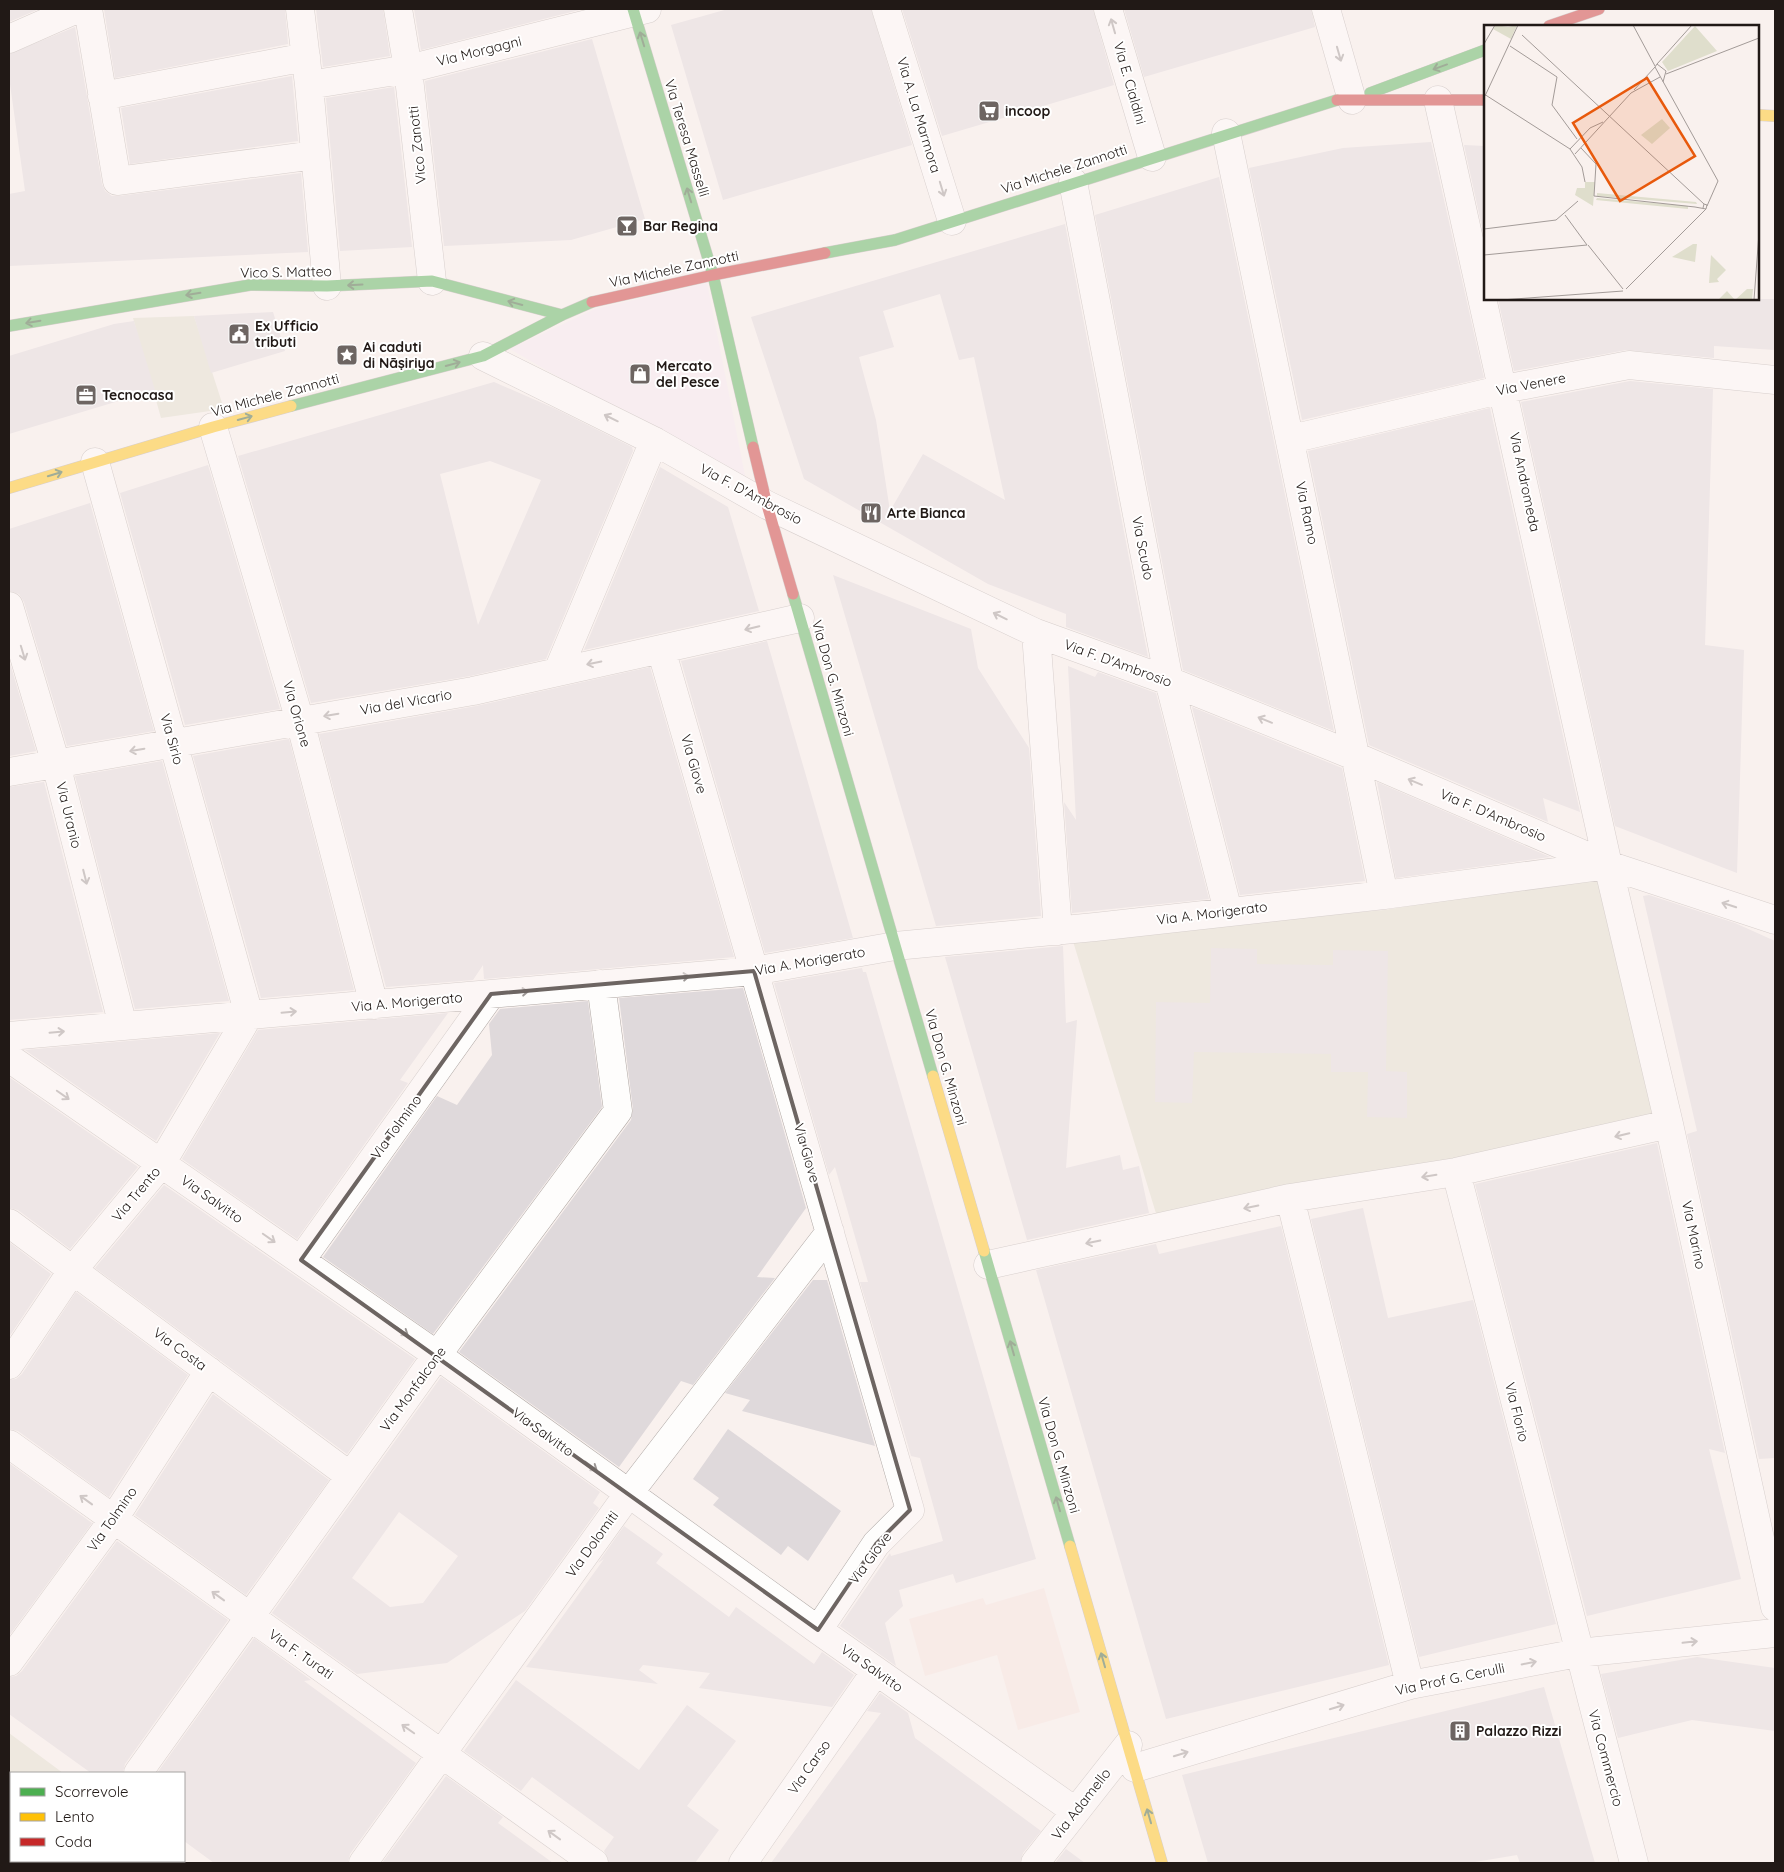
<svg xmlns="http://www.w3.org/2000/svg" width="1784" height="1872" font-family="Quicksand,sans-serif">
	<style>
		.commercial { fill: #f5e9f2 }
		.built { fill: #f6e5de }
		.green { fill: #dfdecc }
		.building { fill: #dfd9db; fill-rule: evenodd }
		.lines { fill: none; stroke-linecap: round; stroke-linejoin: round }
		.street-casing { stroke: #afa8a5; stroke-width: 29 }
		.fast-casing { stroke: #afa8a5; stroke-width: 12 }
		.slow-casing { stroke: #afa8a5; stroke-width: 12 }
		.jam-casing { stroke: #afa8a5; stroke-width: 12 }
		.street { stroke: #fefdfc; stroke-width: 28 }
		.fast { stroke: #4caf50; stroke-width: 11 }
		.slow { stroke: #ffc107; stroke-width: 11 }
		.jam { stroke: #c62828; stroke-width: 11 }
		.oneway { stroke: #9b9694 }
		.oneway2 { stroke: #345c30 }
		.marked { fill: none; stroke: #6d6562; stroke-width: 4; stroke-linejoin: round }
		.labels { text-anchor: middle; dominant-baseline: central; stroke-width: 4; stroke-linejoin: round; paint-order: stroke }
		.street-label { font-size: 14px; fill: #211916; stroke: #fff }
		.poi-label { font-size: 14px; font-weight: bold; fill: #211916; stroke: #fff; text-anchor: start }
		.inset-road { fill: none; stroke: #a39b98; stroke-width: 1 }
		.view { fill: #e8590c; fill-opacity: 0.15; stroke: #e8590c; stroke-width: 2.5 }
		.inset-edge { fill: none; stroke: #211916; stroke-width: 2.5 }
	</style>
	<rect width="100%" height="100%" fill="#f9f1ee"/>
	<path class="commercial" d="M707,283L747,486L510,349L595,309Z"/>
	<path class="built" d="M1044,1588L1080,1712L1018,1730L997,1655L925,1676L909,1619L983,1598L986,1605Z"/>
	<path class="green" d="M194,316L224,409L161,418L133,318Z
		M1603,875L1661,1119L1158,1220L1072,938L1384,910Z
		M9,1733L63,1773H11V1804L9,1802Z"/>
	<path class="building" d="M9,9H39L9,22Z
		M104,9H285L288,44L115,78Z
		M316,9H383L390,56L323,67Z
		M414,9H583L421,50Z
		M728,9H871L912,145L723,200L671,25Z
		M902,9H1093L1114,85L942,136Z
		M1124,9H1311L1315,27L1144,77Z
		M75,27L102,184L105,191L112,196H119L301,173L308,252L9,266V194L25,191L9,77V54Z
		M592,39L645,219L571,240L444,246L425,81Z
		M292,76L298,141L130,164L121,108Z
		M394,87L412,247L340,251L326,98Z
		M1431,142L1484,378L1302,420L1249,168L1343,148Z
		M1464,145L1485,146V241Z
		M1219,177L1334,731L1183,670L1095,215Z
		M1065,224L1148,657L1066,627V614L988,584L804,479L751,317ZM940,294L959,360L974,357L1005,500L923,454L890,511L876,420L859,357L894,347L883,311Z
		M1498,299H1775V350L1714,346V358L1626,350L1514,371Z
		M273,312L285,351L211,373L194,316Z
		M134,321L155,390L9,434V356L114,324Z
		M1630,381L1713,389L1705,645L1744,650L1737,873L1615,826L1521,402Z
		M494,382L556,409L632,447L633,451L546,659L470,676L311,703L238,456ZM490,461L541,480L478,625L440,474Z
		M1490,408L1580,812L1543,798L1548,822L1369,745L1308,451Z
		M208,465L280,709L185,725L120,493Z
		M660,467L728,507L759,611L584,650Z
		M90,503L154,731L67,746L24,602L19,594L9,591V529Z
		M833,575L971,629L978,668L1029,748L1041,916L936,926Z
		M767,641L853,938L765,953L681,661Z
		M9,660L36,751L9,756Z
		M1068,666L1095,677L1098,672L1156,693L1209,899L1072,913L1064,802L1076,820Z
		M650,667L734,957L484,979L483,965L473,980L386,987L319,734L476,706Z
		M1192,707L1342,768L1365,881L1240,895Z
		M289,739L354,990L261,998L193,756Z
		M162,761L229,1001L135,1009L75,776Z
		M44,782L103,1012L9,1020V787Z
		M1377,782L1550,857L1396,878Z
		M1649,895L1735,923L1775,941V1458L1759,1459L1687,1134L1697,1131L1643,896Z
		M1063,946L1066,1023L1077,1020L1066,1168L1120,1155L1123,1170L1139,1166L1149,1213L1027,1240L945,957Z
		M1211,948L1257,949V964L1333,965V950L1388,951L1386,1071L1407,1072V1118L1367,1117L1368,1072H1331V1054L1194,1052L1192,1103L1155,1102L1156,1002L1210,1003Z
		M862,968L863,972H866L1036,1559L956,1583L953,1574L899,1590L903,1606L885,1623L896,1666L840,1626L890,1553L891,1556L943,1541L920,1458L911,1456L860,1282H868L835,1167L829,1175L774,983Z
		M743,988L806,1208L757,1277L775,1278L693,1385L681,1381L619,1467L459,1352L631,1120L633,1109L619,998Z
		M588,1001L602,1107L433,1334L323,1257L437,1096L457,1105L492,1055L489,1024L500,1009Z
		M448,1013L400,1080L408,1083L297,1239L182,1159L258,1030Z
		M220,1033L156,1141L25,1050Z
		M9,1077L138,1167L70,1249L18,1210L9,1208Z
		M1657,1143L1725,1453L1709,1449L1741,1579L1587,1616L1475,1184Z
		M164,1185L415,1359L347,1454L95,1268Z
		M1363,1208L1388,1318L1473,1300L1556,1624L1419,1657L1311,1219Z
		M1281,1226L1389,1665L1166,1719L1036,1270L1156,1244L1159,1254Z
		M9,1242L51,1274L9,1337Z
		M813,1280H827L875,1446L742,1411L750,1400L725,1393Z
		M76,1292L188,1375L109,1497L18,1431L9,1429V1380L16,1379L22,1374Z
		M441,1377L600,1492L593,1503L599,1508L525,1611L447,1663L357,1674L272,1613ZM399,1512L458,1556L423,1603L390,1607L352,1578Z
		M213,1394L329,1480L246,1595L135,1515Z
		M728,1429L841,1511L808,1561L788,1546L781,1555L713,1505L719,1498L693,1479Z
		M9,1463L92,1523L9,1636Z
		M624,1526L663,1554L656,1563L729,1617L736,1607L814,1664L822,1652L854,1675L832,1707L699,1688L710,1673L643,1665L639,1670L658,1684L526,1667L604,1559L598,1563Z
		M117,1541L228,1620L125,1764L123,1773H91L9,1714V1677L16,1676L22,1671Z
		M254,1638L311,1680L304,1681L416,1763L350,1854L348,1863H214L184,1841V1773H157Z
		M1697,1657L1775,1668V1731L1692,1720L1618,1738L1601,1674Z
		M516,1680L639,1770L687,1705L736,1741L687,1806L719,1830L695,1863H609L604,1851L614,1837L532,1777L521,1791L464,1751Z
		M1544,1687L1595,1863H1520L1517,1855L1469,1863H1208L1182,1775Z
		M880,1693L908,1713L915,1738L1041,1831L1023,1853L1020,1863H771L881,1713L867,1711Z
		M446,1776L503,1817L498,1823L553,1863H382Z
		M1066,1849L1085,1863H1055Z"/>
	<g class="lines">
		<g class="street-casing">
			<path id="street" d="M88,9L117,181L315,155
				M300,9L309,85L327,286
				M398,9L408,69L432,281
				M886,9L952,221
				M1108,9L1152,157
				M1326,9L1352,100
				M9,39L77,9
				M309,85L408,69L647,9
				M102,96L306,57
				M1438,100L1608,865L1669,1124L1775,1607
				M1226,133L1384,895
				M1073,182L1169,681L1228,911
				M483,356L654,441L767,505L1036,633L1169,681L1357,757L1608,865L1775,920
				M213,427L300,721L374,1005
				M1291,439L1504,389L1629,365L1775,380
				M9,606L56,764L123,1026
				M1036,633L1058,931
				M661,649L910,1510L876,1544L818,1630
				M558,671L654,441
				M9,772L473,691L800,618
				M9,1036L754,971L895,946L1095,927L1384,895L1608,865
				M9,1058L437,1355L818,1630L1075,1811
				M1456,1172L1634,1863
				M1290,1198L1410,1685
				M9,1223L350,1476
				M301,1260L491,994
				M988,1265L1290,1198L1456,1172L1669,1124
				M9,1365L72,1271L161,1164L249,1015L95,462
				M9,1444L594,1863
				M9,1662L113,1520L209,1371
				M1135,1768L1410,1685L1578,1653L1775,1633
				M138,1773L437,1355L618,1111L601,984
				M363,1863L629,1493L830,1232
				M743,1863L876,1671
				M1035,1863L1128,1745"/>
		</g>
		<g class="fast-casing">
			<path id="fast" d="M633,9L713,275L753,447
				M1370,93L1485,50
				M825,253L895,240L1337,100
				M9,326L250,285L327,286L432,281L562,315
				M291,406L483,356L562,315L592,302
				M793,594L933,1076
				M984,1251L1070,1546
				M62,1861L66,1863"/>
		</g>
		<g class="slow-casing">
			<path id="slow" d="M1758,115L1775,116
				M9,488L213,427L291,406
				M933,1076L984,1251
				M1070,1546L1162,1863
				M9,1821L11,1823"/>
		</g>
		<g class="jam-casing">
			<path id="jam" d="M1549,26L1599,9
				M1337,100H1485
				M592,302L713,275L825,253
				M753,447L767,505L793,594"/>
		</g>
		<use href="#street" class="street"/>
		<use href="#fast" class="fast"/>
		<use href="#slow" class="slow"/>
		<use href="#jam" class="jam"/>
	</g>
	<defs><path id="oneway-shaft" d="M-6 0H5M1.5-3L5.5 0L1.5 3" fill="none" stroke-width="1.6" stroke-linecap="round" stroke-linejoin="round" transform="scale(1.25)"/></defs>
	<g class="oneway">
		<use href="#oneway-shaft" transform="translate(1113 26) rotate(-106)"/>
		<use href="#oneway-shaft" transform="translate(1339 54) rotate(74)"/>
		<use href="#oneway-shaft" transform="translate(942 189) rotate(73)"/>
		<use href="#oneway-shaft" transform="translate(611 418) rotate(-154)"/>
		<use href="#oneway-shaft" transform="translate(1000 616) rotate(-154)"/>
		<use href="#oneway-shaft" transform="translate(752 628) rotate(167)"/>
		<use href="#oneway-shaft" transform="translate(23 653) rotate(73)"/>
		<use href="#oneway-shaft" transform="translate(594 663) rotate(168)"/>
		<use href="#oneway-shaft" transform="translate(331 715) rotate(170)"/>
		<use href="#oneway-shaft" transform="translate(1265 720) rotate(-158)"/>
		<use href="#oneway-shaft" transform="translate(137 750) rotate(170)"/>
		<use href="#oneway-shaft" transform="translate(1415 782) rotate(-157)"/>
		<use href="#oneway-shaft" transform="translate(85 877) rotate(76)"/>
		<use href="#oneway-shaft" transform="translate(1729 905) rotate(-162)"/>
		<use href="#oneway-shaft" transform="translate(682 977) rotate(-5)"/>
		<use href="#oneway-shaft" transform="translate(521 992) rotate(-5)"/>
		<use href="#oneway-shaft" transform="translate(289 1012) rotate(-5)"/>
		<use href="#oneway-shaft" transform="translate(57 1032) rotate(-5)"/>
		<use href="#oneway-shaft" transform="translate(63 1095) rotate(35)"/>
		<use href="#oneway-shaft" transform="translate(1622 1135) rotate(167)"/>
		<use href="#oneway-shaft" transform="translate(1429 1176) rotate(171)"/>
		<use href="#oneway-shaft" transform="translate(1251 1207) rotate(168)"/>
		<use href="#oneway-shaft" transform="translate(269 1238) rotate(35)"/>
		<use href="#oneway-shaft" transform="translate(1093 1242) rotate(168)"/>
		<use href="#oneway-shaft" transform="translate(402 1331) rotate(35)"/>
		<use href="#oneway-shaft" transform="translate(591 1466) rotate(36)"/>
		<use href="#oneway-shaft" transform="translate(86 1500) rotate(-144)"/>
		<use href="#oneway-shaft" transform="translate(218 1596) rotate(-144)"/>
		<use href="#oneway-shaft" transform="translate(1690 1642) rotate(-6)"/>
		<use href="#oneway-shaft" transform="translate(1529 1663) rotate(-11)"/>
		<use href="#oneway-shaft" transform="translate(1337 1707) rotate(-17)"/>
		<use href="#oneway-shaft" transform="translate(408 1729) rotate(-145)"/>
		<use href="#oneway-shaft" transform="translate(1181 1754) rotate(-17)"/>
		<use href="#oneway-shaft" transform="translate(554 1835) rotate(-144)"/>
	</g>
	<g class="oneway2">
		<use href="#oneway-shaft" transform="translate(642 39) rotate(-107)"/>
		<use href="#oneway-shaft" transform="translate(1440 67) rotate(160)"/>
		<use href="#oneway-shaft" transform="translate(689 195) rotate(-107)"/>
		<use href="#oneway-shaft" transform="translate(355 285) rotate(177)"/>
		<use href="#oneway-shaft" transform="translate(193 294) rotate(171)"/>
		<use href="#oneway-shaft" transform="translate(515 303) rotate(-165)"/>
		<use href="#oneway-shaft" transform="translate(33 322) rotate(170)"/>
		<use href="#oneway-shaft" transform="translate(453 364) rotate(-15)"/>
		<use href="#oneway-shaft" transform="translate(245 418) rotate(-15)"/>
		<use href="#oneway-shaft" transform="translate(55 474) rotate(-17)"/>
		<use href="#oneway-shaft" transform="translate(1012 1348) rotate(-106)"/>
		<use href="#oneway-shaft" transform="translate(1058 1504) rotate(-106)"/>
		<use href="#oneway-shaft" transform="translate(1103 1660) rotate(-106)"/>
		<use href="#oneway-shaft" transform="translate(1149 1816) rotate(-106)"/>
	</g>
	<path d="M0 0H1784V1872H0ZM754,971L910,1510L876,1544L818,1630L301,1260L491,994Z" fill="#f9f1ee" fill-opacity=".55" fill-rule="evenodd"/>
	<path class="marked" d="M754,971L910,1510L876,1544L818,1630L301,1260L491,994Z"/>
	<defs>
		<g id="supermarket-square" transform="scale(1.125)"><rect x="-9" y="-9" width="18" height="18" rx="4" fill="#6d6562" stroke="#fff"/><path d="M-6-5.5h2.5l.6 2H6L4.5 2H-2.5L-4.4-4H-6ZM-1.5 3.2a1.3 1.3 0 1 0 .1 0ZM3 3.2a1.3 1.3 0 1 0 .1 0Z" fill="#fff"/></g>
		<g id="bar-square" transform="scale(1.125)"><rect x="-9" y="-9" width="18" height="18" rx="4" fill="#6d6562" stroke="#fff"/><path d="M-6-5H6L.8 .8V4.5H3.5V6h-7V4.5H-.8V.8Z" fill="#fff"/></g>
		<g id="civic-square" transform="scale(1.125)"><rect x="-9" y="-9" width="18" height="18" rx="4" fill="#6d6562" stroke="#fff"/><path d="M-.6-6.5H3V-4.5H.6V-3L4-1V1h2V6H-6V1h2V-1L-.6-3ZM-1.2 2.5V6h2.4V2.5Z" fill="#fff"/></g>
		<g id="sight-square" transform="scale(1.125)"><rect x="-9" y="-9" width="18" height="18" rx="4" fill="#6d6562" stroke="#fff"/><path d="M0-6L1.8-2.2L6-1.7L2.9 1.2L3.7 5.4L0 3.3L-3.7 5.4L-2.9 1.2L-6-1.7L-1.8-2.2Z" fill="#fff"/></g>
		<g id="shop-square" transform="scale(1.125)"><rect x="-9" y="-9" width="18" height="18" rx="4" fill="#6d6562" stroke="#fff"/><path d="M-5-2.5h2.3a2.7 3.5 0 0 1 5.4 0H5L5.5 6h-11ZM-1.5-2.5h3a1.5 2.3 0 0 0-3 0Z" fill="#fff"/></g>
		<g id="office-square" transform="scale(1.125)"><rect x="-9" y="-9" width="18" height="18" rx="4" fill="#6d6562" stroke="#fff"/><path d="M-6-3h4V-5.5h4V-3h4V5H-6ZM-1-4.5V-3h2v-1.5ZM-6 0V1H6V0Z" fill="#fff"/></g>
		<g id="restaurant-square" transform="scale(1.125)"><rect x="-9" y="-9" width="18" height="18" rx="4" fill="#6d6562" stroke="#fff"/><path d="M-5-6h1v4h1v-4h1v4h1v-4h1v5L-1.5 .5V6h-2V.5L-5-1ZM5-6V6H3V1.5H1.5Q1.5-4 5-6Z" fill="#fff"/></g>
		<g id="building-square" transform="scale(1.125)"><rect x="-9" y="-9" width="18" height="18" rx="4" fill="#6d6562" stroke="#fff"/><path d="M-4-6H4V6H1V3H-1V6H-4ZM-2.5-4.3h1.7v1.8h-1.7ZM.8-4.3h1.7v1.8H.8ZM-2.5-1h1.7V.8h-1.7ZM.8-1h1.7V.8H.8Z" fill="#fff"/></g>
	</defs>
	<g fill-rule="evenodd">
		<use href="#supermarket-square" x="989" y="111"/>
		<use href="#bar-square" x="627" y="226"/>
		<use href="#civic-square" x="239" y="334"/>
		<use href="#sight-square" x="347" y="355"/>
		<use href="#shop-square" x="640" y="374"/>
		<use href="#office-square" x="86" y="395"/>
		<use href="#restaurant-square" x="871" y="513"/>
		<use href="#building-square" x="1460" y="1731"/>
	</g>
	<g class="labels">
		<g class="street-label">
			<text transform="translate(479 51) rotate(-14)">Via Morgagni</text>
			<text transform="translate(1130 83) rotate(74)">Via E. Cialdini</text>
			<text transform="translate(919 115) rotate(73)">Via A. La Marmora</text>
			<text transform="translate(687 138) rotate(73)">Via Teresa Masselli</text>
			<text transform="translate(417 145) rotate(-96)">Vico Zanotti</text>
			<text transform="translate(1064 169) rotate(-18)">Via Michele Zannotti</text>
			<text transform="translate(674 269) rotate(-12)">Via Michele Zannotti</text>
			<text transform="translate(286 272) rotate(-1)">Vico S. Matteo</text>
			<text transform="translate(1531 384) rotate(-11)">Via Venere</text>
			<text transform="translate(275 395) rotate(-15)">Via Michele Zannotti</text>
			<text transform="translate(1525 482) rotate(78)">Via Andromeda</text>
			<text transform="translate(751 494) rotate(28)">Via F. D'Ambrosio</text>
			<text transform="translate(1307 513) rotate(78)">Via Ramo</text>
			<text transform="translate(1143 548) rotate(79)">Via Scudo</text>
			<text transform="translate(1118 663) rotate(20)">Via F. D'Ambrosio</text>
			<text transform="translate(833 678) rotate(74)">Via Don G. Minzoni</text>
			<text transform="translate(406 702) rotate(-10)">Via del Vicario</text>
			<text transform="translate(297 714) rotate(74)">Via Orione</text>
			<text transform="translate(172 739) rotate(74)">Via Sirio</text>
			<text transform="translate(694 764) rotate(74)">Via Giove</text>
			<text transform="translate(69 815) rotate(76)">Via Uranio</text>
			<text transform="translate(1493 815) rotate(23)">Via F. D'Ambrosio</text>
			<text transform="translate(1212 913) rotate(-7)">Via A. Morigerato</text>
			<text transform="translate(810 961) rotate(-10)">Via A. Morigerato</text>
			<text transform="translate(407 1002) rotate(-5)">Via A. Morigerato</text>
			<text transform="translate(946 1067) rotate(74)">Via Don G. Minzoni</text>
			<text transform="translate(396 1127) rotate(-54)">Via Tolmino</text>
			<text transform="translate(807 1153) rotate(74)">Via Giove</text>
			<text transform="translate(136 1194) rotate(-50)">Via Trento</text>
			<text transform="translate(212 1199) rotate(35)">Via Salvitto</text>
			<text transform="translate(1694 1235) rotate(78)">Via Marino</text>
			<text transform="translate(180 1349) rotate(36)">Via Costa</text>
			<text transform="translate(413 1389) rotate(-54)">Via Monfalcone</text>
			<text transform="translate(1517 1412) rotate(76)">Via Florio</text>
			<text transform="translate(543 1432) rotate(36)">Via Salvitto</text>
			<text transform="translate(1059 1455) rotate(74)">Via Don G. Minzoni</text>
			<text transform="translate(112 1519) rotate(-55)">Via Tolmino</text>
			<text transform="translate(592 1544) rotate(-54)">Via Dolomiti</text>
			<text transform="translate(870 1558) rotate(-53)">Via Giove</text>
			<text transform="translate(301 1654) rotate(35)">Via F. Turati</text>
			<text transform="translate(872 1668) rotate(35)">Via Salvitto</text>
			<text transform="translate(1450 1679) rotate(-12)">Via Prof G. Cerulli</text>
			<text transform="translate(1606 1758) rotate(75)">Via Commercio</text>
			<text transform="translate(809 1767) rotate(-55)">Via Carso</text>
			<text transform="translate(1081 1804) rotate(-52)">Via Adamello</text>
		</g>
		<g class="poi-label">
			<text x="1005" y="111">incoop</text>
			<text x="643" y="226">Bar Regina</text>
			<text x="255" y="326">Ex Ufficio<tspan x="255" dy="16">tributi</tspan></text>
			<text x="363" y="347">Ai caduti<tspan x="363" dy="16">di Nāṣiriya</tspan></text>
			<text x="656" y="366">Mercato<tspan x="656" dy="16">del Pesce</tspan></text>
			<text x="102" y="395">Tecnocasa</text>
			<text x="887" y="513">Arte Bianca</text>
			<text x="1476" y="1731">Palazzo Rizzi</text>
		</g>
	</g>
	<g transform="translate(1484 25)">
		<rect width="275" height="275" fill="#f9f1ee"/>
		<path d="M12,0L24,2L33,0L27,14L9,4ZM211,1L233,26L184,46L178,37ZM178,94L186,103L168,119L157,110ZM101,157H111L109,181L91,170L93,163H101ZM113,168L212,177L213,179L113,171ZM113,173L204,181V184L112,175ZM209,219H213L211,237L188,232ZM227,230L242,245L233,254L235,257L225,258ZM263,264H269L268,275H234L243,266L251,275Z" fill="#dfdecc"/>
		<path class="inset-road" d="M149,0L171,41M38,10L220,179M0,19L11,0M26,21L73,52L68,80L93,114M173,39L208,0M182,49L275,13M179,57L182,46L173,39L171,42L234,156L223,181M150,65L171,42M0,69L86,124L98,142L101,157M1,71L34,0M97,123L112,139L110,171L211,182M86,124L106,103L119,97M91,129L147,68L176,52M211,182L222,184L223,180L220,179L219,183M81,190L103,220M0,204L72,195L94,176M104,220L139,264M0,230L103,220M142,264L222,184M17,275L139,266M270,275L275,208"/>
		<path class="view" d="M163,53L211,131L136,176L89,98Z"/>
		<rect width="275" height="275" class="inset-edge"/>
	</g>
	<rect width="1784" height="1872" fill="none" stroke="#211916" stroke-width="20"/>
	<rect x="10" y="1772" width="175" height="90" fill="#ffffff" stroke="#a6a3a2"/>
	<rect x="20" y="1788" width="25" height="8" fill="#4caf50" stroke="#a6a3a2"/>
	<text x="55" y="1797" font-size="15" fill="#211916">Scorrevole</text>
	<rect x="20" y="1813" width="25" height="8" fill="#ffc107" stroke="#a6a3a2"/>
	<text x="55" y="1822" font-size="15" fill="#211916">Lento</text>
	<rect x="20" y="1838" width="25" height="8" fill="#c62828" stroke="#a6a3a2"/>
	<text x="55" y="1847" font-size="15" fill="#211916">Coda</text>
</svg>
